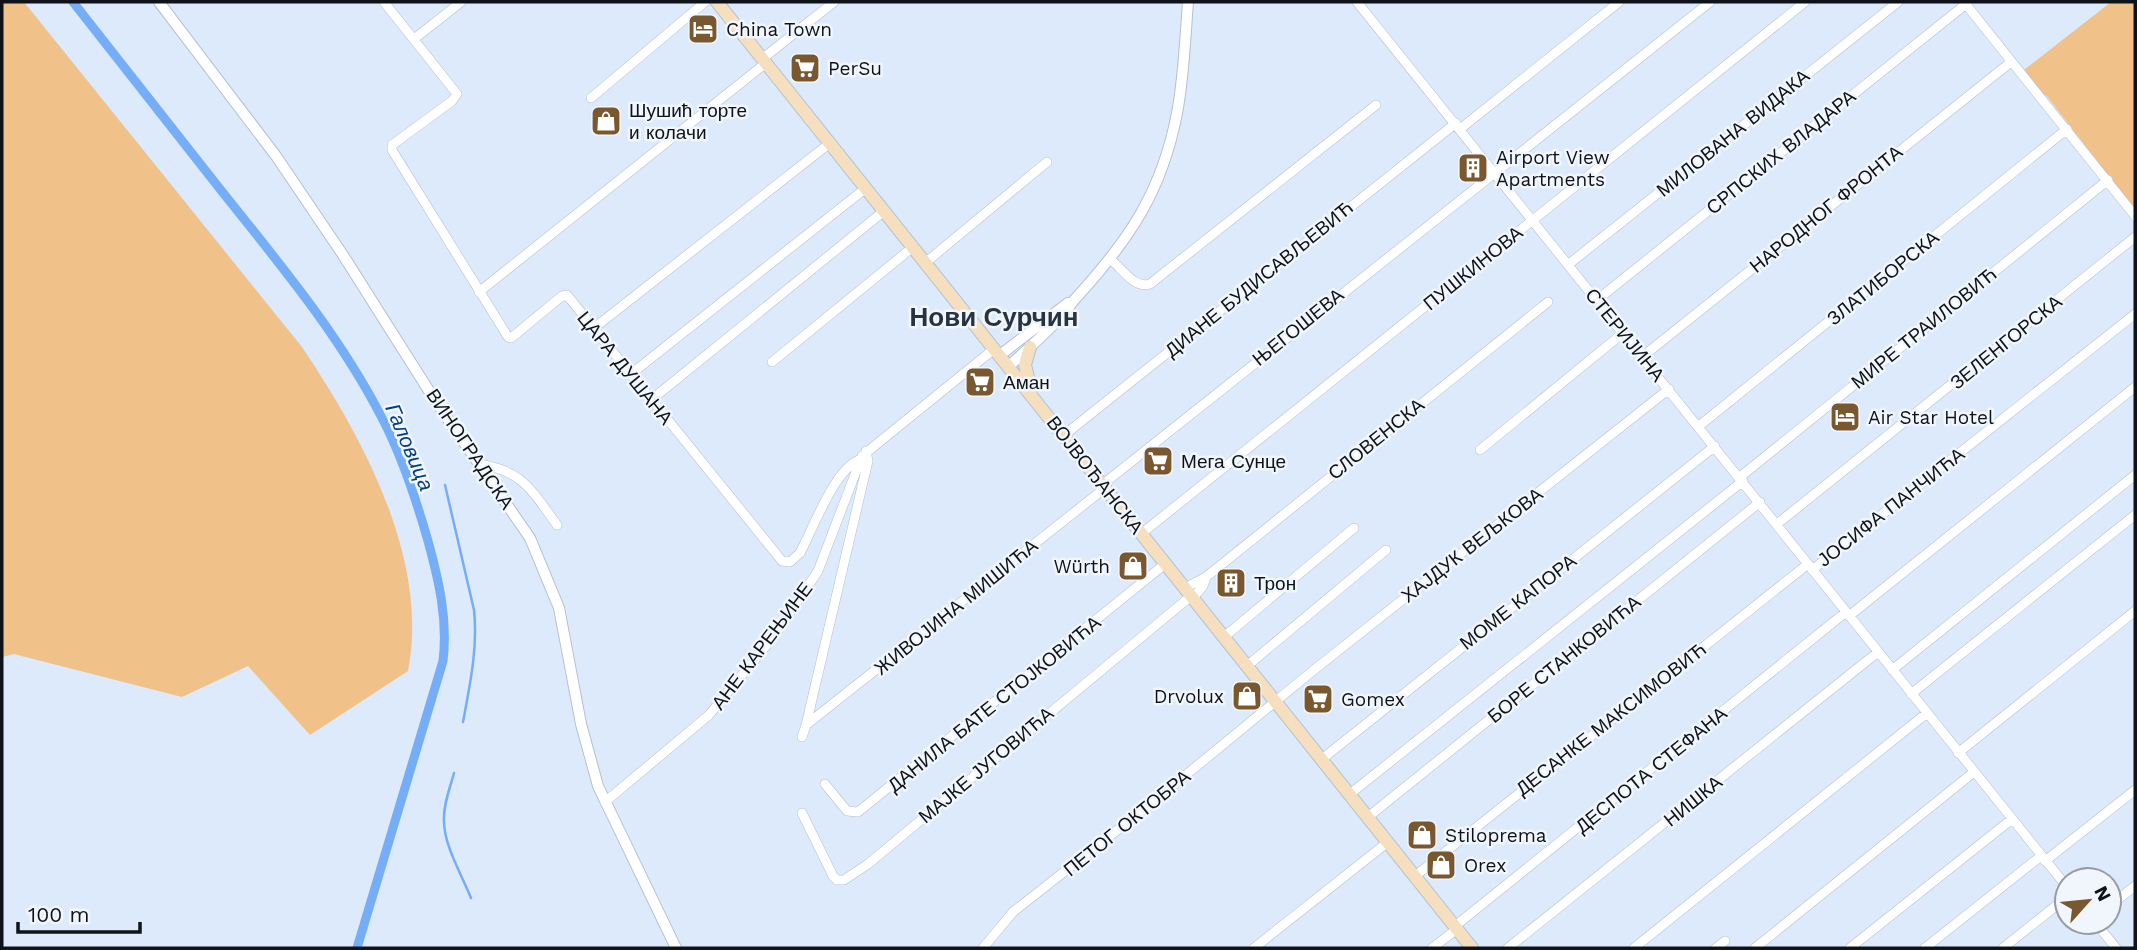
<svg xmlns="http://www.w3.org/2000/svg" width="2137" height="950" font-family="'Work Sans',sans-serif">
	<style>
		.green { fill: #f1c18a }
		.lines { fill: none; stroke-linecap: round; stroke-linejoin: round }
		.stream { stroke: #75adf6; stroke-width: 2.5 }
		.canal { stroke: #75adf6; stroke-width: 9 }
		.minor-casing { stroke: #b3c0d1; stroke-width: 10 }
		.tertiary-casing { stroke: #b3c0d1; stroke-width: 12 }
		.secondary-casing { stroke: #b3c0d1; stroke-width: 14 }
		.minor { stroke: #fff; stroke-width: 9 }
		.tertiary { stroke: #fff; stroke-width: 10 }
		.secondary { stroke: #f5dfbe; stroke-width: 12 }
		.labels { text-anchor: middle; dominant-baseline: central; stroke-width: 5; stroke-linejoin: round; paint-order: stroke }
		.poi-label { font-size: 19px; fill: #0f1319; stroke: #f1f6fd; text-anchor: start }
		.street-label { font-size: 19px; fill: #0f1319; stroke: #f1f6fd }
		.water-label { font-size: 21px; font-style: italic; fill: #054080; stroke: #f1f6fd }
		.district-label { font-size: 26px; font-weight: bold; fill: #283340; stroke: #f1f6fd }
	</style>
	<rect width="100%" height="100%" fill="#dceafb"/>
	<path class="green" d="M2,2H24L302,347C362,436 430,560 408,671L310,735L248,666L182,697L14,654L2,657Z
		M2111,2H2135V210L2046,95L2041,98L2020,73Z"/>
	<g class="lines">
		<path class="stream" d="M445,485L474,610C478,648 470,684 463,722
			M454,773C450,788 443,805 444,821C444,846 462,875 471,898"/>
		<path class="canal" d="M73,2C122,64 171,127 220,189C278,262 339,334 382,418C402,456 416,499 428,541C439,581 448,620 443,661L357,948"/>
		<g class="minor-casing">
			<path id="minor" d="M384,2L457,94L452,101L392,145V150L508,337L511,338L562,296L567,295L782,561L790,562L800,553C813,529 834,470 859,460
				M1357,2L2067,887
				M1964,2L2135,216
				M414,39L461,2
				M762,59L834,2
				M591,98L705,2
				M1460,129L1619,2
				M1111,260C1123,269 1134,289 1150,284L1376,105
				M925,263L1047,162
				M1569,264L1898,2
				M479,292L766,63
				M1597,300L1966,4
				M594,328L830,143
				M1642,357L2011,62
				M772,362L913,247
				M631,374L866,188
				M651,400L884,211
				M1699,426L2067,129
				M1063,436L1456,123
				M1480,450L1623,333
				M478,464C523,470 532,491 557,525
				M1740,477L2108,180
				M1102,485L1710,2
				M1777,524L2135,237
				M1141,534L1805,2
				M1812,570L2135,314
				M1185,588L1206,577L1548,302
				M1193,598L1203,586L1206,577
				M1849,616L2135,387
				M1224,637L1354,528
				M1247,666L1386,550
				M1892,670L2135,475
				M1911,694L2135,515
				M806,725L868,461L866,451
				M802,737L806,725L1105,488
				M1958,753L2135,611
				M1322,759L1715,446
				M825,784L847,811L858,812L1165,564
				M1350,794L1743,481
				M605,802L709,715L775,635L818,571L862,456L994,349
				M802,813L833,876L837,880H844L868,864L1191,596
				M1368,817L1760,502
				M2045,861L2135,790
				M1415,876L1808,564
				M2109,906L2135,886
				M2095,922L2116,948
				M1455,926L1846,612
				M983,948L1013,912L1153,802L1315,669L1669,389
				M1254,948L1388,842
				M1432,948L1457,929
				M1508,948L1878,652
				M1634,948L1927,713
				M1716,948L1725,941
				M1755,948L1974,772
				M1850,948L2012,819
				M1925,948L2041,856
				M2003,948L2067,897"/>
		</g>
		<g class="tertiary-casing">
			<path id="tertiary" d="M159,2L276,156L343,255L436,402L530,538L559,608L581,724L598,786L676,948
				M1000,355L1068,303
				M1009,366C1027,350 1046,333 1063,315C1068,309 1071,303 1076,298C1129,240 1162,192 1177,113C1184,77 1185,39 1188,2"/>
		</g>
		<g class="secondary-casing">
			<path id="secondary" d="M717,2L1472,948
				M1030,347L1025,365L1031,390"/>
		</g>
		<use href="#minor" class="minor"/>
		<use href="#tertiary" class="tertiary"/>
		<use href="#secondary" class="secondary"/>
	</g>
	<defs>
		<g id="hotel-square" transform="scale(1.575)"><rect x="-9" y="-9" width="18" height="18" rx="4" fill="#7a582f" stroke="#f1f6fd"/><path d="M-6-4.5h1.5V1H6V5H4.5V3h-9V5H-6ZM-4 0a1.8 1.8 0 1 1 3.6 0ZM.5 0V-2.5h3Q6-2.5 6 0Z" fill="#fff"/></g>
		<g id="supermarket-square" transform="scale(1.575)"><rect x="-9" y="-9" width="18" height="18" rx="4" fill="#7a582f" stroke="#f1f6fd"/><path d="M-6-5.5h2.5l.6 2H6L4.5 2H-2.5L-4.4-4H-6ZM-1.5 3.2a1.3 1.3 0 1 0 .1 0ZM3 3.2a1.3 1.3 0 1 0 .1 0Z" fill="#fff"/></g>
		<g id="shop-square" transform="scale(1.575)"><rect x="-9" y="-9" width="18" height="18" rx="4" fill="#7a582f" stroke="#f1f6fd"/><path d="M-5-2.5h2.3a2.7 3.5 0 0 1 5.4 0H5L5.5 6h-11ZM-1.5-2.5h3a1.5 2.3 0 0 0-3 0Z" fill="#fff"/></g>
		<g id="building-square" transform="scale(1.575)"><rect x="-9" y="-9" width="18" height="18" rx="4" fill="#7a582f" stroke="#f1f6fd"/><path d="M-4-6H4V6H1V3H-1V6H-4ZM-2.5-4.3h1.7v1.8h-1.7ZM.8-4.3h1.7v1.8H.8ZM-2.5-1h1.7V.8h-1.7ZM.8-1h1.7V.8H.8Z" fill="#fff"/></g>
	</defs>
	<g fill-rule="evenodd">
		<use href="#hotel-square" x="703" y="29"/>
		<use href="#supermarket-square" x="805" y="68"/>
		<use href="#shop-square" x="606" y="121"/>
		<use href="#building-square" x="1473" y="168"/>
		<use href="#supermarket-square" x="980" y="382"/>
		<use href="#hotel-square" x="1845" y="417"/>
		<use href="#supermarket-square" x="1158" y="461"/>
		<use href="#shop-square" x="1133" y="566"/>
		<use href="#building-square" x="1231" y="583"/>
		<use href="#shop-square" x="1247" y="696"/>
		<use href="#supermarket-square" x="1318" y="699"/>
		<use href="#shop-square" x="1422" y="835"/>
		<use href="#shop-square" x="1441" y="865"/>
	</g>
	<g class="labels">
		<g class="poi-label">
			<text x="726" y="29">China Town</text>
			<text x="828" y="68">PerSu</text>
			<text x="629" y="110">Шушић торте<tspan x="629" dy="22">и колачи</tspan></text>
			<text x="1496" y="157">Airport View<tspan x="1496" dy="22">Apartments</tspan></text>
			<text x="1003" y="382">Аман</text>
			<text x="1868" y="417">Air Star Hotel</text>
			<text x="1181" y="461">Мега Сунце</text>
			<text x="1110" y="566" text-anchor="end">Würth</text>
			<text x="1254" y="583">Трон</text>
			<text x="1224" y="696" text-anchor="end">Drvolux</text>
			<text x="1341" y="699">Gomex</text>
			<text x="1445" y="835">Stiloprema</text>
			<text x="1464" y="865">Orex</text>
		</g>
		<g class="street-label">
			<text transform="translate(1733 133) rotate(-39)">МИЛОВАНА ВИДАКА</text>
			<text transform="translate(1781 152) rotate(-39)">СРПСКИХ ВЛАДАРА</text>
			<text transform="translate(1826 209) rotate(-39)">НАРОДНОГ ФРОНТА</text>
			<text transform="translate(1473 268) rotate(-39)">ПУШКИНОВА</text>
			<text transform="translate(1883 278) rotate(-39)">ЗЛАТИБОРСКА</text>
			<text transform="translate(1259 279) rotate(-39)">ДИАНЕ БУДИСАВЉЕВИЋ</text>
			<text transform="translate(1298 327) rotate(-39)">ЊЕГОШЕВА</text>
			<text transform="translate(1924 328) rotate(-39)">МИРЕ ТРАИЛОВИЋ</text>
			<text transform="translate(1625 335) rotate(51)">СТЕРИЈИНА</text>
			<text transform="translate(2006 342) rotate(-39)">ЗЕЛЕНГОРСКА</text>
			<text transform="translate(625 368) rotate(51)">ЦАРА ДУШАНА</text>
			<text transform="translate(1376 439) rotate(-39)">СЛОВЕНСКА</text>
			<text transform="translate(470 449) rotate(56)">ВИНОГРАДСКА</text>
			<text transform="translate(1095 475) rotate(52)">ВОЈВОЂАНСКА</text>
			<text transform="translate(1891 507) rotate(-38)">ЈОСИФА ПАНЧИЋА</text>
			<text transform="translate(1472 545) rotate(-38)">ХАЈДУК ВЕЉКОВА</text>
			<text transform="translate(1518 602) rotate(-38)">МОМЕ КАПОРА</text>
			<text transform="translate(956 607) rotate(-39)">ЖИВОЈИНА МИШИЋА</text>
			<text transform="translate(762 646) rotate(-53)">АНЕ КАРЕЊИНЕ</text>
			<text transform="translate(1564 659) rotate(-39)">БОРЕ СТАНКОВИЋА</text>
			<text transform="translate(994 704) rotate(-39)">ДАНИЛА БАТЕ СТОЈКОВИЋА</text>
			<text transform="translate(1611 719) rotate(-38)">ДЕСАНКЕ МАКСИМОВИЋ</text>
			<text transform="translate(986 765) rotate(-40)">МАЈКЕ ЈУГОВИЋА</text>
			<text transform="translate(1651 770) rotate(-39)">ДЕСПОТА СТЕФАНА</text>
			<text transform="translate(1693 801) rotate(-39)">НИШКА</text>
			<text transform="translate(1127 823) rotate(-39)">ПЕТОГ ОКТОБРА</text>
		</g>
		<g class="water-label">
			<text transform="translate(410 447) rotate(67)">Галовица</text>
		</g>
		<g class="district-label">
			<text x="994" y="317">Нови Сурчин</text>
		</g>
	</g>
	<rect width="2137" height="950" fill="none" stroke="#0f1319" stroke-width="7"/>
	<g transform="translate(2088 901) rotate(63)"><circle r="33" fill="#f1f6fd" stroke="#979ba2" stroke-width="2"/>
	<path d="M0-5L12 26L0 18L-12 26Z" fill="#7a582f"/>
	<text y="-10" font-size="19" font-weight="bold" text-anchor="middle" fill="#0f1319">N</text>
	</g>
	<path d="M18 922v10h122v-10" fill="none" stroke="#0f1319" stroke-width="3.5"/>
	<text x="28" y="922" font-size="21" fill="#0f1319" stroke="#f1f6fd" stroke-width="5" paint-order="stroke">100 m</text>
</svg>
